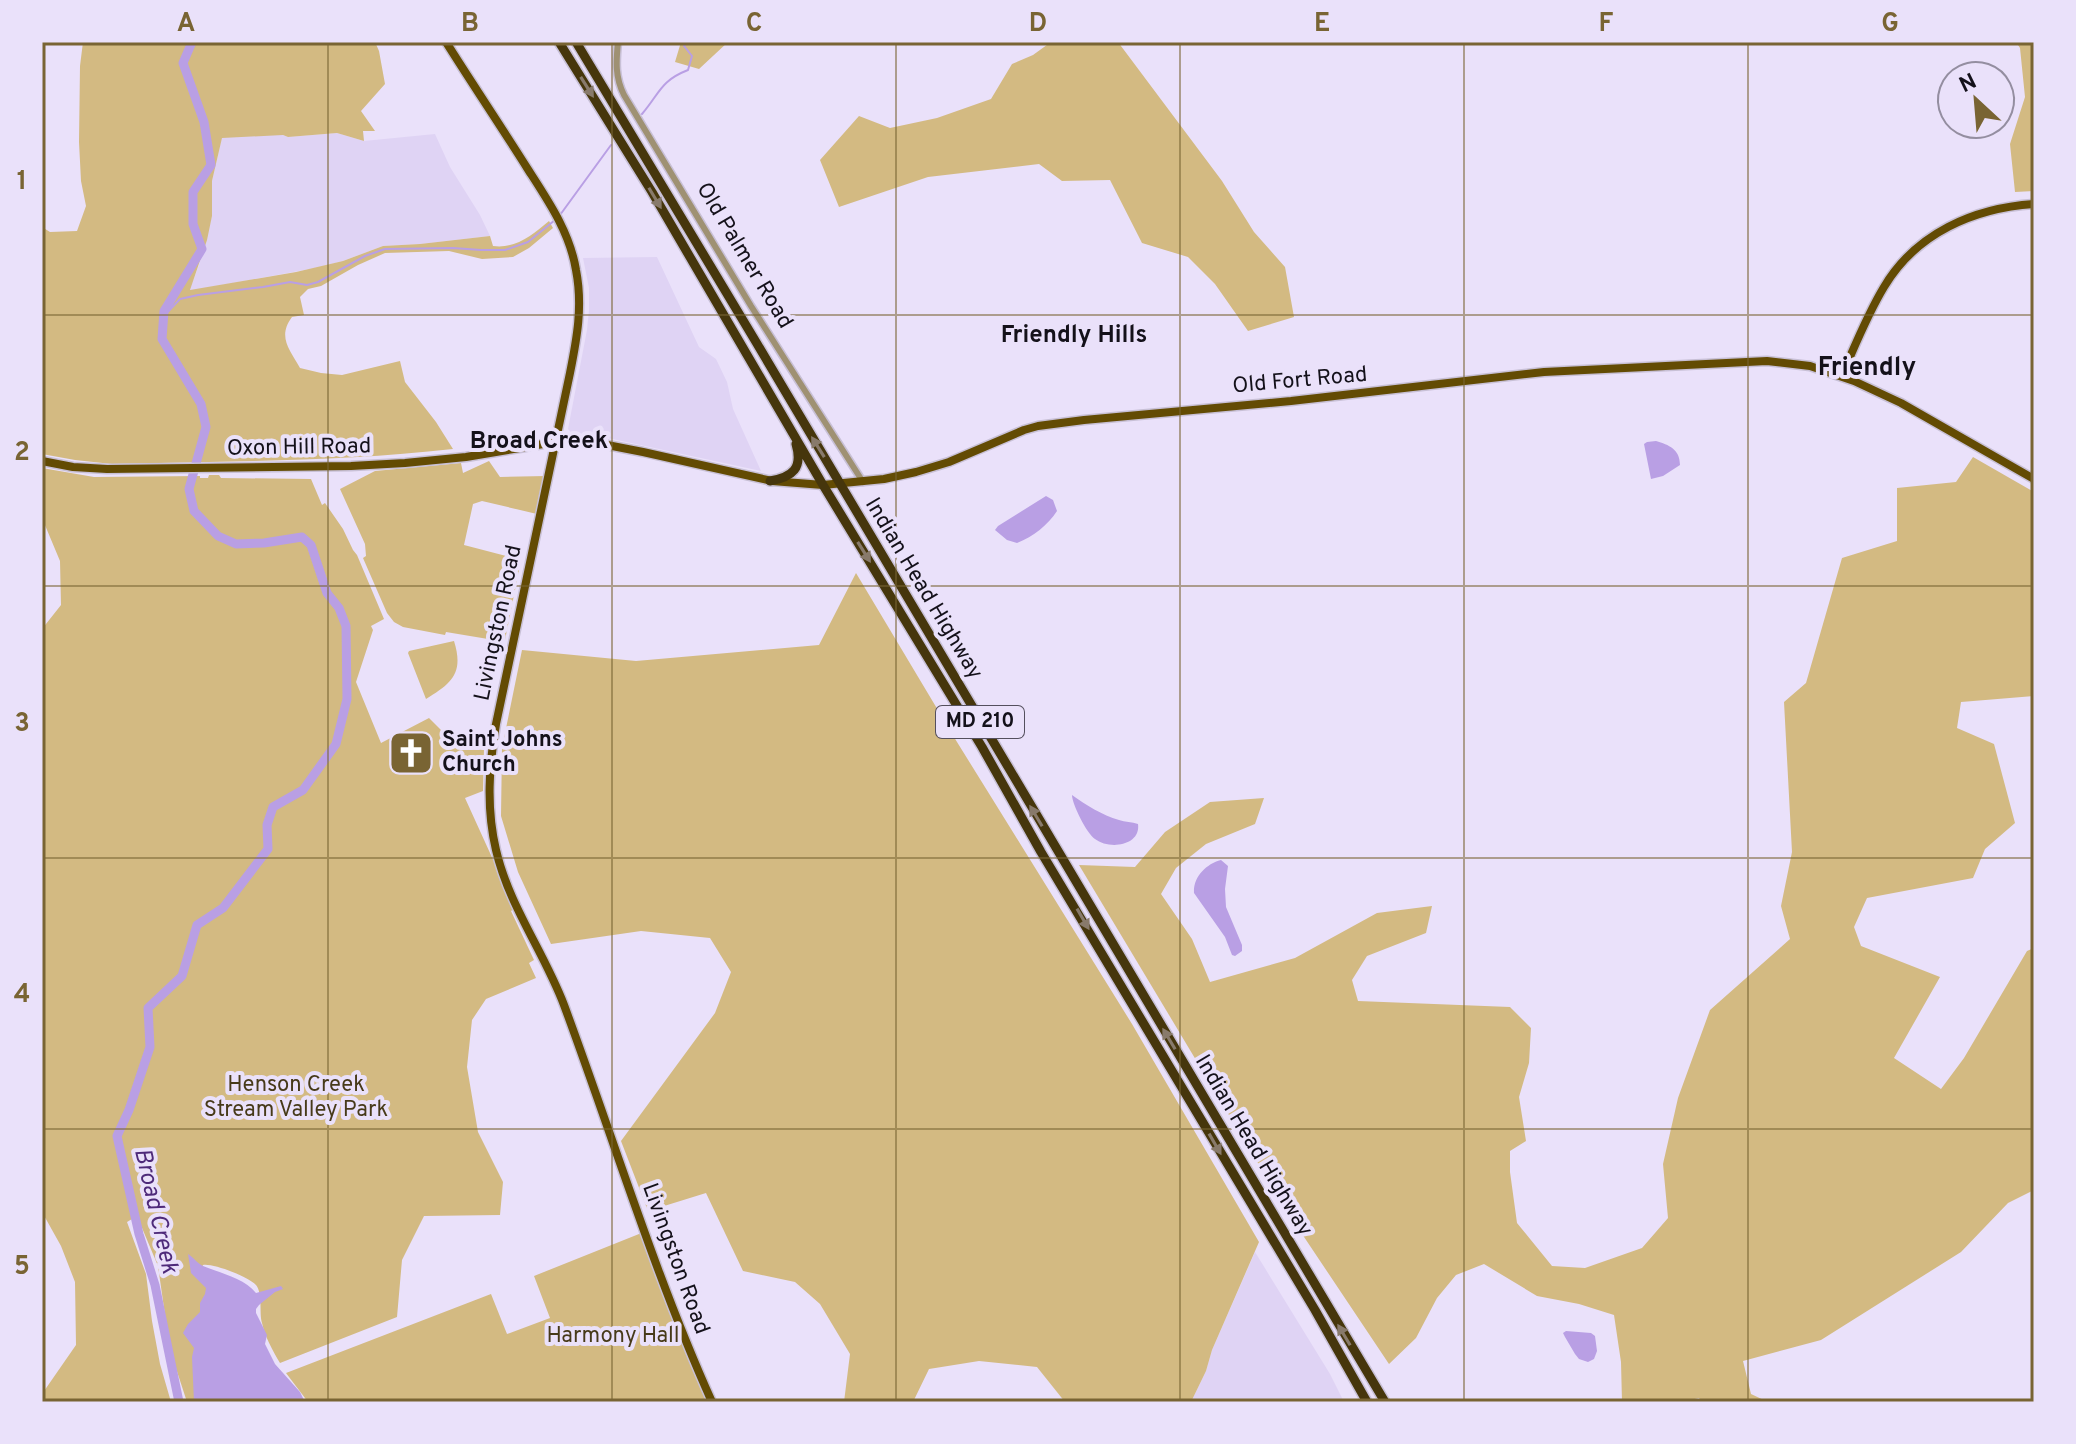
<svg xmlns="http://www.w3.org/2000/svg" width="2076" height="1444" font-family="Overpass,sans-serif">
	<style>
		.built { fill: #dfd3f4 }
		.green { fill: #d3ba82 }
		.water { fill: #b99fe4 }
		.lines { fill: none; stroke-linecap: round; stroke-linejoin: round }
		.stream { stroke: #b99fe4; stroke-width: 2 }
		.river { stroke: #b99fe4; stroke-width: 9 }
		.minor-casing { stroke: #c8c0d6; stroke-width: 9 }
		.major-casing { stroke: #c8c0d6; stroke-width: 11 }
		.highway-casing { stroke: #c8c0d6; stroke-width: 12 }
		.minor { stroke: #9f9173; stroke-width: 6 }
		.major { stroke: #634b03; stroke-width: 8 }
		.highway { stroke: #46360c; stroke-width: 9 }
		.oneway { fill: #887a6b }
		.grid { fill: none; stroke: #796433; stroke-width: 2; stroke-opacity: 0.55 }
		.labels { text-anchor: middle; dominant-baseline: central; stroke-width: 8; stroke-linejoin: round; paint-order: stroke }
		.shield { fill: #eae1fa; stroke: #544f5d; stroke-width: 2 }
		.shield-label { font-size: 20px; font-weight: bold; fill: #14111a }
		.street-label { font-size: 22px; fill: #14111a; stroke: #eae1fa }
		.poi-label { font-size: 22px; font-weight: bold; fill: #14111a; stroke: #eae1fa; text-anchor: start }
		.park-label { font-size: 22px; fill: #473a19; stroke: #eae1fa }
		.neighbourhood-label { font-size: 24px; font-weight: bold; fill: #14111a; stroke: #eae1fa }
		.water-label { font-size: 24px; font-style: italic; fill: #4e2a7a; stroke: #eae1fa }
		.quarter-label { font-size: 26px; font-weight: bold; fill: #14111a; stroke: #eae1fa }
		.neatline { fill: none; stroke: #796433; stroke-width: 3 }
		.grid-label { font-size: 26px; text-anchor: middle; font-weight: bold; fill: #796433 }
	</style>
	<rect width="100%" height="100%" fill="#eae1fa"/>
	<path class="built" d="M262,127L288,137L337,133L364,141L435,134L450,167L480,215L490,236L420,244L383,246L343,261L315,268L189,291L199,265L212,216V181L223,133Z
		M657,257L699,347L716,359L727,382L733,409L761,471L594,435L572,434L568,429L587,330L589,310V288L583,258Z
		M1255,1252L1330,1374L1344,1402H1191L1206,1371L1212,1350Z"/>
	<path class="green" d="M83,42H375L379,51L385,84L361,111L375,131H363L364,141L337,133L288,137L283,135L222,138L212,181V216L207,240L190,290L296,272L343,261L383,246L420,244L490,236L493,246C516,249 532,235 549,221L553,228L529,248L513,257L482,259L449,251L385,253L358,265L321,286L308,289L300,297L304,315L292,317C277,337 290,350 300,368L321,373L342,375L400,361L405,382L436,422L453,449C339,462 225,461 112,464L75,460L42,454V227L50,232L77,231L86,206L81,181L79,142L80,66Z
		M681,42H728L699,69L675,62Z
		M1051,42H1118L1222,181L1254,232L1285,267L1294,317L1248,331L1215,284L1188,257L1142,243L1110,180L1062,181L1039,164L928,177L839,207L820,160L859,116L890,128L937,118L991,99L1012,64L1033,55Z
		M2016,42H2034V191L2015,192L2010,144L2025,97L2020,48Z
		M1973,457L2034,492V696L1961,702L1957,728L1994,744L2015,823L1985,849L1973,878L1867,898L1854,927L1861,946L1940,977L1894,1058L1941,1089L1964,1058L2027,951L2034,948V1190L2008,1203L1961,1252L1821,1340L1743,1361L1751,1394L1768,1402H1702L1699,1398L1682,1402H1622L1621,1362L1614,1315L1579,1304L1537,1296L1484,1264L1456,1275L1437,1298L1416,1338L1389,1364L1286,1210L1079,865L1135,867L1165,832L1210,802L1264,798L1255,824L1206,844L1176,868L1161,894L1192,939L1210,982L1295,958L1377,913L1432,906L1426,933L1367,956L1352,980L1358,1001L1510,1007L1531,1028L1529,1063L1519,1097L1526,1141L1510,1151V1172L1517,1223L1552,1266L1585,1268L1642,1248L1668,1218L1663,1164L1678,1098L1710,1010L1790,939L1781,906L1792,852L1784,702L1806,683L1842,558L1897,541V488L1956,482Z
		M489,461L500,477L546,476L537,514L482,501L473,504L464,545L521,560L505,640L500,641L446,632L445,635L403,627L394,622L387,613L363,558L366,556L365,544L340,489L375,471L461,463L463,473Z
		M42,468L94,477L200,476V478H208L209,475H219L221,478L311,479L322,505L325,503L343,529L353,550L357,555L384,619L371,626L373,630L356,682L381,743L429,718L461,750L484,748L483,791L465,798L515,908L511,911L534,960L529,963L536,978L486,999L472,1020L467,1067L478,1132L503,1182L500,1215L424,1216L402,1260L397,1317L280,1363C273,1351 265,1337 262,1323C259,1312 263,1294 256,1285C249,1277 213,1263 203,1265L202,1267L210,1283L195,1345L201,1402H187L170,1350L158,1266L137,1216L127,1222L146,1274L152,1321L160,1364L171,1402H42V1394L76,1345L75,1282L61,1246L42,1212V629L61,605L60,561L42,518Z
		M856,573L957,742L1132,1024L1259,1242L1212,1350L1206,1371L1191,1402H1065L1037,1367L979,1361L929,1369L913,1402H844L850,1354L820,1304L795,1282L743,1271L706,1193L648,1211L621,1141L715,1013L731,972L710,938L641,931L551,944L518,872L501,816L502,748L522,650L636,661L819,645Z
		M454,641C464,673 452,683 426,699L408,653L409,651Z
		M644,1232L710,1402H308L286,1373L491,1294L507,1334L550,1318L534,1276Z"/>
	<path class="water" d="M1656,441C1669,445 1680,449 1680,465L1663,476L1651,479L1644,444L1647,442Z
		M1046,496L1053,500L1057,511C1047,526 1034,536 1017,543L1007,540L995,530L998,526Z
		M1072,795C1086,805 1102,815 1119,820C1125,822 1132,822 1138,824C1141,846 1109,850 1095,839C1087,834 1072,804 1072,795Z
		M1221,860L1228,866L1225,889L1226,907L1242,945V951L1235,956L1232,955L1225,937L1194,893C1193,877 1206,864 1221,860Z
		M188,1254C193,1257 197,1263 203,1266C220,1273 244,1278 256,1293L281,1286L283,1289L275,1292L259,1305L256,1309V1313L267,1335L265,1344L275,1364L300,1392L305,1402H194L192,1357L194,1348L183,1333L188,1324L200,1312V1303L205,1294L206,1288L191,1273Z
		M1566,1331L1591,1333L1595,1336L1597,1351L1594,1359L1588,1362L1579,1359L1575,1354L1565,1337L1563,1333Z"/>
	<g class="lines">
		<path class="stream" d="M642,114C660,93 660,81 688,70L692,56L684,46L688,42
			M560,215L611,145
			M163,317L180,299L198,295L263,287L290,282L307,285L318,282L365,256L385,249L453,248L481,250H505L528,242L555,220"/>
		<path class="river" d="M179,1402L155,1285L139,1234L117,1136L129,1110L150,1047L148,1008L182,976L197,925L223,908L268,849L267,825L273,807L303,790L336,744L347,699L346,626L339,608L327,593L311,545L302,537L264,543L236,544L218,536L194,511L189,489L206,427L201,404L162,339L164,311L202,249L193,224V192L211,165L204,122L183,63L192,42"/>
		<g class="minor-casing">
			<path id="minor" d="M618,42C616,62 615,77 624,95L751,306L863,482"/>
		</g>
		<g class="major-casing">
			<path id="major" d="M446,42C473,85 502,128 529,171C549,202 570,233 576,270C583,306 577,338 570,373L496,724C489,766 486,808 496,850C509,906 544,952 564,1005C613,1137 654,1273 712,1402
				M1842,375C1855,346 1867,315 1884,287C1916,233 1974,208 2034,204
				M42,461L73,467L107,469L351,466L405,463L466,457L567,440L602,444L643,452L772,481L823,485L884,479L916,472L949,462L1024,430L1038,426L1084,420L1291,401L1544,372L1767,361L1810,366L1854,381L1901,403L2034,479"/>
		</g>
		<g class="highway-casing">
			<path id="highway" d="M559,42L652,192L823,485L982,747L1041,852L1315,1310L1367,1402
				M576,42L756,342L1385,1402
				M770,481C793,477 803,468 796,444"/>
		</g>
		<use href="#minor" class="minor"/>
		<use href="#major" class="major"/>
		<use href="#highway" class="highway"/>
	</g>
	<defs><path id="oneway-solid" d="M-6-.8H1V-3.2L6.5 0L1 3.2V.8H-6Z" transform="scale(2)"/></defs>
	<g class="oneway">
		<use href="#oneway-solid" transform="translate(587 87) rotate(58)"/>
		<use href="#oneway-solid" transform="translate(655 198) rotate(59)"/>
		<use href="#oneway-solid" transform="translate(818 447) rotate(-122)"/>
		<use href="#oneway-solid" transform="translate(864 552) rotate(58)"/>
		<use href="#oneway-solid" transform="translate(1036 816) rotate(-121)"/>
		<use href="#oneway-solid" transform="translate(1083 919) rotate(60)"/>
		<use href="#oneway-solid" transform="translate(1169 1039) rotate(-121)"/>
		<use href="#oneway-solid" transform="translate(1215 1144) rotate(60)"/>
		<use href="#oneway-solid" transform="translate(1344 1335) rotate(-121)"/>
	</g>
	<path class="grid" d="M328,42V1402M612,42V1402M896,42V1402M1180,42V1402M1464,42V1402M1748,42V1402M42,315H2034M42,586H2034M42,858H2034M42,1129H2034"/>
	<defs>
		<g id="church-square" transform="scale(2.3)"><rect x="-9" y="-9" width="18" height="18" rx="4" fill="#796433" stroke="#eae1fa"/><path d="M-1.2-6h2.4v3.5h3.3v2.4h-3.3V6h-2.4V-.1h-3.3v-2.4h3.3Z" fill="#fff"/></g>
	</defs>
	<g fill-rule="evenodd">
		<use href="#church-square" x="411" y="753"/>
	</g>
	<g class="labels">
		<rect class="shield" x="936" y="706" width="88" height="32" rx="6"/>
		<g class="shield-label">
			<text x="980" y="722">MD 210</text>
		</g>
		<g class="street-label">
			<text transform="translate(744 256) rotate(59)">Old Palmer Road</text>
			<text transform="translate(1300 381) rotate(-5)">Old Fort Road</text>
			<text transform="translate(299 448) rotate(-1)">Oxon Hill Road</text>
			<text transform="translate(923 589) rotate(59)">Indian Head Highway</text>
			<text transform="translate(499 623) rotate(-78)">Livingston Road</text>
			<text transform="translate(1253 1146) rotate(59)">Indian Head Highway</text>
			<text transform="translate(675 1259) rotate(70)">Livingston Road</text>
		</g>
		<g class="poi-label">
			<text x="442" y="740">Saint Johns<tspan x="442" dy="25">Church</tspan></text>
		</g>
		<g class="park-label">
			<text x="296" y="1085">Henson Creek<tspan x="296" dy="25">Stream Valley Park</tspan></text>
			<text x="613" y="1336">Harmony Hall</text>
		</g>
		<g class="neighbourhood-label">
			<text x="1074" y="336">Friendly Hills</text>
			<text x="539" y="442">Broad Creek</text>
		</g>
		<g class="water-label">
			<text transform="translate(155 1211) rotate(77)">Broad Creek</text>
		</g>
		<g class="quarter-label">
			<text x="1867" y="368">Friendly</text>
		</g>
	</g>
	<rect width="2076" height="1444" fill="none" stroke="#eae1fa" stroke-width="88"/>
	<g transform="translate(1976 100) rotate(334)"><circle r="38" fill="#eae1fa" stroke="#948ea0" stroke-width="2"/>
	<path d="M0-6L14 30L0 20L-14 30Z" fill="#796433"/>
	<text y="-12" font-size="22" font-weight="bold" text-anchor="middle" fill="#14111a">N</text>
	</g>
	<rect x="44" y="44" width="1988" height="1356" class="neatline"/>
	<g class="grid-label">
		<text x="186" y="31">A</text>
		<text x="470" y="31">B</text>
		<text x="754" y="31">C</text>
		<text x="1038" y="31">D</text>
		<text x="1322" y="31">E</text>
		<text x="1606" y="31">F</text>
		<text x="1890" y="31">G</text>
		<text x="22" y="189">1</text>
		<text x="22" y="460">2</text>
		<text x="22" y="731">3</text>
		<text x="22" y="1002">4</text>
		<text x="22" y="1274">5</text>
	</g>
</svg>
